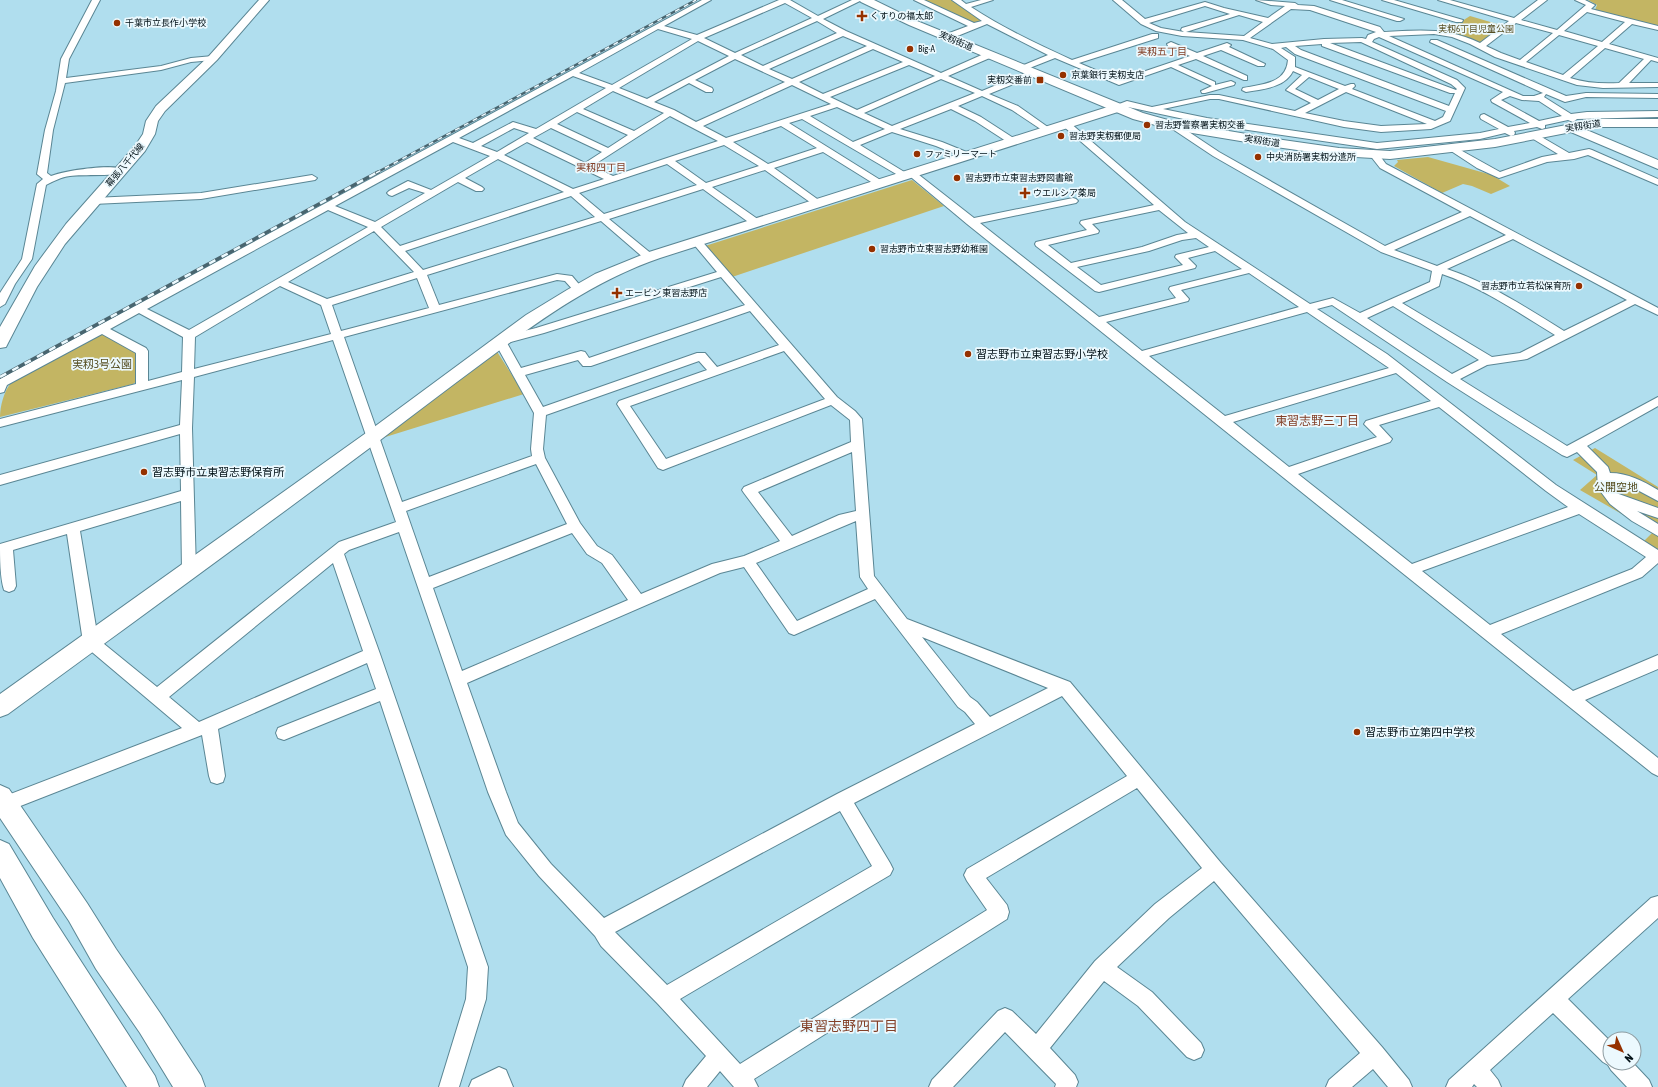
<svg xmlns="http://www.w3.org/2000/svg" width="1658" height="1087" font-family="'Asap Condensed','Noto Sans JP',sans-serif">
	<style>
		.green { fill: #c3b563 }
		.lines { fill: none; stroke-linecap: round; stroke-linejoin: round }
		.street-casing { stroke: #5a8694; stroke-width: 2 }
		.secondary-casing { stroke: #5a8694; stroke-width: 2 }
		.primary-casing { stroke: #5a8694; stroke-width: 2 }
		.street { fill: #fff; fill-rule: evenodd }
		.secondary { fill: #fff; fill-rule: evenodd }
		.primary { fill: #fff; fill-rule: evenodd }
		.rail-far1-casing { stroke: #49656f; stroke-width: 2.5 }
		.rail-casing { stroke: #49656f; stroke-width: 3.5 }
		.rail-far1 { stroke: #ecf9fe; stroke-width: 1.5; stroke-dasharray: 5; stroke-linecap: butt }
		.rail { stroke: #ecf9fe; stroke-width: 2.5; stroke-dasharray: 7; stroke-linecap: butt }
		.poi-dot { fill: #953100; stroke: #ecf9fe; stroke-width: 1.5 }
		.labels { text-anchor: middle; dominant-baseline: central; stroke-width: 3.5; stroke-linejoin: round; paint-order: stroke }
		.far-poi-label { font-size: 9px; fill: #011016; stroke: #ecf9fe; text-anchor: start }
		.far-park-label { font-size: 9px; fill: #564e22; stroke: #ecf9fe }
		.far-street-label { font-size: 9px; fill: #011016; stroke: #ecf9fe }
		.far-neighbourhood-label { font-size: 10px; fill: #834028; stroke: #ecf9fe }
		.poi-label { font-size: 11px; fill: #011016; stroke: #ecf9fe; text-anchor: start }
		.park-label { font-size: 11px; fill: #564e22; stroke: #ecf9fe }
		.neighbourhood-label { font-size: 12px; fill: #834028; stroke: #ecf9fe }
		.near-neighbourhood-label { font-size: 14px; fill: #834028; stroke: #ecf9fe }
	</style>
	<rect width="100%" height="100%" fill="#b0deee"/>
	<path class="green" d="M921,0H951L983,21L973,25Z
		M1588,0H1658V26L1595,10L1597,5Z
		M1470,16L1504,26L1480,44L1445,32Z
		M1428,157L1492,175L1510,186L1491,194L1472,186L1463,184L1442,193L1394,166L1398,162L1397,160Z
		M912,180L944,206L732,277L705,246Z
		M105,334L137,353V381L133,384L0,417C0,406 4,390 12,382L98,335Z
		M496,350L524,394L379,439Z
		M1595,448L1658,487V552L1642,543L1653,532L1580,490L1597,475L1573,460Z"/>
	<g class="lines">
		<g class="street-casing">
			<path id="street" d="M92,0H100L69,59L66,78L161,66L191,58L213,56L217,58L213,60L191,62L161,70L65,83L53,130L47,173L51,176C63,171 117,162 126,171C120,177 81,174 70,176C61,177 54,181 46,185L32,259L15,284L5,304L0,307V293L22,259L37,184L43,179L37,174L45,130L56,91L61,59Z
				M702,0H711L664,26L697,35L779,0H790L818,16L852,0H862L823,19L846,31L941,73L986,53H992V57L948,76L982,91L1030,71H1036V75L989,94L1018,106L1052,130L1048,133L1045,132L1012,110L982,96L958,106L981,117L1015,139L1016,141L1015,143H1009L975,121L951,109L900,129L942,142L969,153L971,155L969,157H963L936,146L892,132L860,145L906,173L908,175L906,177L903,178L802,119L789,123L882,181L884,183L882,185H876L823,152L774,168L820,201L822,203L820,205H814L765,170L712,187L759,220L760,222L759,224H751L703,189L609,219L653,255L654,257L653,259H645L601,221L427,275L439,305L557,274L572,276L583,289L578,292L574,291L565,281L557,280L344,337L402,502L532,456L531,449L534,413L494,341L496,338L536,328L717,272L691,241L692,239H700L837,397L855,411L862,419L874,576L907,619L1070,682L1221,863L1382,1047L1409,1080L1412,1087H1388L1373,1069L1352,1087H1326L1329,1080L1360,1053L1214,881L1169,918L1117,967L1152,992L1201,1043L1204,1050L1201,1057L1194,1060L1187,1057L1138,1006L1104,981L1050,1048L1075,1075L1078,1082L1076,1087H1055L1056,1084L1005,1032L953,1087H929L932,1080L998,1011L1005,1008L1012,1011L1036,1034L1095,961L1155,904L1202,868L1137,788L986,878L1007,905L1009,912L1007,919L754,1079L758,1087H734L720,1071L707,1087H683L686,1080L706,1056L658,1004L601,946L595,936L539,876L506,835L488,792L399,532L349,550L344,554L380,654L488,967L486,999L459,1087H439L466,999L468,967L380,701L284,740L278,738L276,733L278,728L376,689L367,663L218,729L225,776L223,782L217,784L211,782L209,776L202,735L0,814V798L182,728L86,647L83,642L67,534L13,550L16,586L14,590L9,592L4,590C0,578 0,557 0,544L181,491L180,434L0,485V475L180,425L182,380L0,427V419L136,384V353L102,334L7,385L4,392L0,393V379ZM785,3L812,18L735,53L704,38ZM817,21L837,33L763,66L741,55ZM658,29L692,39L612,85L579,73ZM843,36L867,46L792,79L769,69ZM698,41L729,56L647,99L619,88ZM873,49L903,62L823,94L799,82ZM735,59L785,82L696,122L674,110L654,102L689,83L706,92H712L713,90L712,88L695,80ZM909,65L935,76L857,110L830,97ZM573,76L606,88L536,129L513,122L473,143L459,138ZM941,79L975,93L892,126L864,113ZM792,85L831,104L726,138L703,126ZM613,91L664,113L634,131L583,109ZM837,107L885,129L853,142L810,116ZM577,112L628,135L608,148L557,124ZM670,116L718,141L613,176L592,166ZM781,126L817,148L768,164L733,142ZM514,128L529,133L497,152L481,146ZM551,128L602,152L585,163L533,138ZM453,142L490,156L431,190L408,181L389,191L387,193L389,195L392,196L409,188L425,193L375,222L335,206ZM527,142L604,179L573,189L504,155ZM724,145L759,166L706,183L675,161ZM498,159L564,192L400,246L381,227L458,182L476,191H482L484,189L482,187L465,178ZM667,164L697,185L604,214L579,193ZM571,196L595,217L423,270L405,251ZM328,210L368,227L189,330L147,309ZM374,231L414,272L327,299L288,282ZM721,277L745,305L589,358L585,352L581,351L521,368L507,343L544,333ZM417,278L429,308L341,331L332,305ZM280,286L321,305L331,334L194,369L195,337ZM750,311L779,345L717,367L705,353H697L543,407L525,375L578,360L583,366H591ZM139,313L183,337L182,372L148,381V351L146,348L110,329ZM333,340L396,522L339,542L157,687L98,639L80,531L181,501L182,571L184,575L189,577L194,575L196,571L192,428L194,377ZM784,351L825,399L666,459L630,406ZM699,361L707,370L619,401L617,404L658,468L663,470L668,468L831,405L850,420L851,442L744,487L742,490L744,493L780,541L744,556L712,564L641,594L612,555L597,546L580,523L545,458L543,449L546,415ZM852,452L856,511L839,515L792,536L758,492ZM536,464L567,524L429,577L406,511ZM856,521L860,577L868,589L797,621L756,563ZM572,533L587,554L602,563L628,600L462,671L433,588ZM333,563L363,651L199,722L169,697ZM744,567L789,633L794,635L875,599L958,707L965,712L975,724L837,794L604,918L551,864L518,823L506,792L467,683L720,573ZM922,637L1048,688L990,717L977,702L970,697ZM1062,696L1127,776L967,869L964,875L967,881L987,910L740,1064L680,999L890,875L893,869L890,863L854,803ZM840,811L872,866L667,985L615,932Z
				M914,0H924L974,23L982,21L952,0H961L966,4L981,0H993L971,7C1003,28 1037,44 1072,60L1152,34H1158V38L1079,63L1119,80L1190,56L1168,46L1167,44L1171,42L1197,53L1227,43L1231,45L1229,47L1265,64L1264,66H1258L1221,50L1203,56L1247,76V80H1244L1196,59L1178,65L1215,82V85L1231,81L1235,83L1234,85L1205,93H1202L1201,91L1212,86L1171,67L1119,85L1055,58L1022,71H1019V67L1048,55L987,24L950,39H944V35L968,26Z
				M1113,0H1122L1145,19L1205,2L1224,8L1268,18L1285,6L1271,5L1256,0L1295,3L1298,5L1314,6L1380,27L1384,32C1417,30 1449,27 1480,43L1509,21L1438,0H1450L1514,18L1538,0H1547L1521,20L1557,30L1586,5L1575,0H1585L1595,5L1591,9L1658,26V30L1632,24L1609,44L1658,58V62L1651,60L1629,83H1658V87L1603,88L1577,85L1495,57L1470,44L1452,37L1434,34L1389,36L1523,96H1534L1543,93L1430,42L1431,40H1437L1566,96L1586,93L1658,94V98L1586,97L1565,102L1546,94L1544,97L1571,114L1587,112L1658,111V117L1577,119L1573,122L1568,120L1545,125V128L1542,129L1537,127L1514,131L1515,133L1514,135L1511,136L1505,133L1480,139L1377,149L1207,124L1128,107L1117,111L1114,110L1113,108L1114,106L1127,101L1152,107L1210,95H1219L1295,111L1311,103L1286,90L1302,75L1293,71C1285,88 1262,89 1246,92L1242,90L1243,88C1262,84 1286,84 1288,60L1273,49L1243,40L1182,36L1156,31L1141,24ZM1205,6L1230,14L1182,28L1181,30L1184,32L1161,28L1149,23ZM1291,9L1310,10L1376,32L1368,35L1366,39L1362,38L1324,39L1272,44L1250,38ZM1587,12L1625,22L1602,42L1564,31ZM1239,15L1263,22L1244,36L1186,32ZM1516,23L1553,33L1520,60L1501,53L1486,46ZM1559,35L1598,46L1563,75L1526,62ZM1379,37L1503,92L1491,100L1492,102L1530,123L1508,127L1484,114L1481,115L1480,117L1481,119L1499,129L1480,133L1377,143L1207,118L1163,109L1210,99H1219L1344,127L1381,132L1431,129L1450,121L1465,88L1457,80L1372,42L1374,39ZM1361,42L1451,84L1457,89L1456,90L1330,43ZM1322,44V46L1450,93H1455L1449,106L1301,50L1295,46ZM1286,47L1295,54L1446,111L1443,117L1435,121L1352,89L1355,86L1354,84H1351L1345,86L1295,67V57L1281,48ZM1605,48L1644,59L1619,83C1603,84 1586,83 1570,78ZM1309,77L1339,89L1318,100L1295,89ZM1346,92L1427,124L1381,126L1344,121L1305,113ZM1510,96L1522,100L1539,101L1562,116L1539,121L1501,100Z
				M1330,0H1342L1404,19L1400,21H1397Z
				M1382,0H1394L1463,20L1462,22H1456Z
				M1066,121L1069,122L1185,222L1310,304L1333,298L1360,313L1430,282L1432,271L1381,252L1213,156L1171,128L1170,126L1171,124H1177L1219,152L1385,246L1462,212L1380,168L1369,154L1371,152H1377L1386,164L1658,308V315L1635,304L1527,359L1487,365L1460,379L1567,446L1658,397V406L1587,446L1608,467L1610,473C1628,473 1643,481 1658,490V501L1628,485L1611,482L1612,488L1616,493L1658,508V518L1637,511L1658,524V536L1632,521L1610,504L1598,488L1597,472L1577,452L1567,457L1562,455L1447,382L1332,305L1317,309L1387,354L1556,485L1658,550V563L1642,577L1501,634L1573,691L1658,655V669L1585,700L1658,758V776L1652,773L967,224L906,173L911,170L914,171L974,218L1073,198L1076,199L1078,201L1076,203L980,223L1099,317L1176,298L1169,289L1170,287L1242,269L1215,251L1188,258L1196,266L1195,268L1099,292L1095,291L1036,246L1035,244L1036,242L1087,230L1080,223L1081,221L1154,205L1063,126L1062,124L1063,122ZM1159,210L1188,233L1177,235L1142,247L1071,263L1048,245L1098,233L1099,231L1092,224ZM1470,216L1506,235L1437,266L1394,250ZM1196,238L1209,247L1176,255L1175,257L1183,265L1101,285L1077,267L1149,251L1182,240ZM1513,239L1627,300L1564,331C1527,308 1489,283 1447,269ZM1249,273L1299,307L1142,351L1106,322L1188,301L1189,299L1181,290ZM1442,274C1483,288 1519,313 1555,335L1520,353L1492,357L1402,303L1439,286ZM1393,306L1479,360L1452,374L1367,318ZM1307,312L1389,368L1225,416L1149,356ZM1396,373L1431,401L1366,421L1364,424L1377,437L1289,467L1233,422ZM1439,407L1546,491L1568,507L1412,564L1298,474L1390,442L1392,439L1379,425ZM1579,514L1646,557L1632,569L1490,625L1422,571Z
				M1533,132L1569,153L1589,149L1592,150L1658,179V185L1588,155L1574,159L1547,162L1499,178L1477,168L1448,149L1449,147H1455L1500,172L1542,157L1558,154L1530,137L1529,135Z
				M312,175L317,178L315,180L201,199L93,204L88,201L93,198L201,193Z
				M1658,896V918L1568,999L1610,1041V1063H1633L1649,1080L1652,1087H1627L1611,1070L1608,1065L1603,1062L1553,1013L1490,1070L1498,1080L1501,1087H1477L1474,1084L1472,1087H1446L1449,1080L1651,898Z
				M499,1067L506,1070L513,1087H469L472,1080Z"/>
		</g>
		<g class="secondary-casing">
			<path id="secondary" d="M259,0H269L217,60L165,111L158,121L155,134L145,151L65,244L37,287L8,343L6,347L0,348V327L35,266L66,224L135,146L143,134L146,121L156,106L209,56Z
				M1117,104L1121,105L1123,108L1121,111L660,258C593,281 537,322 481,364C447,389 413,415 379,441C256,533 132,623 8,714L0,717V694L366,433L526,315L567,290L595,274L649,252Z
				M1570,123L1658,160V169L1566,130L1564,127L1566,124Z
				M0,785L9,789L87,903L116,949L160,1013L201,1076L205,1087H173L140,1033L96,969L69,921L0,818Z
				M0,840L9,844L53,918L155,1076L159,1087H127L33,938L0,878Z"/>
		</g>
		<g class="primary-casing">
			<path id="primary" d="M859,0H874L917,21L1143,113L1175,122L1276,139L1339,148L1390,151L1495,139L1597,119H1658V127H1597L1495,147L1390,159L1339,156L1276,147L1174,130L1133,119L909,25L861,2Z"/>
		</g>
		<use href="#street" class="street"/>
		<use href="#secondary" class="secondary"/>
		<use href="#primary" class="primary"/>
		<g class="rail-far1-casing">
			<path id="rail-far1" d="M376,173L696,0"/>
		</g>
		<g class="rail-casing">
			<path id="rail" d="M0,377L378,172"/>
		</g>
		<use href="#rail-far1" class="rail-far1"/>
		<use href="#rail" class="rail"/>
	</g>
	<g class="poi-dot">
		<path d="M860 10h4v4h4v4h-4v4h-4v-4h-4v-4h4z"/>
		<circle cx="117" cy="23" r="4"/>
		<circle cx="910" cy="49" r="4"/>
		<circle cx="1063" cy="75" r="4"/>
		<rect x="1036" y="76" width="8" height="8" rx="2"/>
		<circle cx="1147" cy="125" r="4"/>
		<circle cx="1061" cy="136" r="4"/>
		<circle cx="917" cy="154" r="4"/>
		<circle cx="1258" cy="157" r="4"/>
		<circle cx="957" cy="178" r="4"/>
		<path d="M1023 187h4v4h4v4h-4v4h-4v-4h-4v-4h4z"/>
		<circle cx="872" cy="249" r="4"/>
		<circle cx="1579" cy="286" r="4"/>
		<path d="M615 287h4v4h4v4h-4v4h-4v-4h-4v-4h4z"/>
		<circle cx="968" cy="354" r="4"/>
		<circle cx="144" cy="472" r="4"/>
		<circle cx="1357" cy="732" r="4"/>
	</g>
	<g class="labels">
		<g class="far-poi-label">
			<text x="870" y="16">くすりの福太郎</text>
			<text x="125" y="23">千葉市立長作小学校</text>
			<text x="918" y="49">Big-A</text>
			<text x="1071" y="75">京葉銀行 実籾支店</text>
			<text x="1032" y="80" text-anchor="end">実籾交番前</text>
			<text x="1155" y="125">習志野警察署実籾交番</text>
			<text x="1069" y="136">習志野実籾郵便局</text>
			<text x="925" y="154">ファミリーマート</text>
			<text x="1266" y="157">中央消防署実籾分遣所</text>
			<text x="965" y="178">習志野市立東習志野図書館</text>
			<text x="1033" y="193">ウエルシア薬局</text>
			<text x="880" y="249">習志野市立東習志野幼稚園</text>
			<text x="1571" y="286" text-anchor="end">習志野市立若松保育所</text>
			<text x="625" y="293">エービン 東習志野店</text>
		</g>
		<g class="far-park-label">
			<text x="1476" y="29">実籾6丁目児童公園</text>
		</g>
		<g class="far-street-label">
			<text transform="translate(956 41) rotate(23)">実籾街道</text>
			<text transform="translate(1583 126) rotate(-9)">実籾街道</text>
			<text transform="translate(1262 141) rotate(9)">実籾街道</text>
			<text transform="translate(125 165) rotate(-50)">幕張八千代線</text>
		</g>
		<g class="far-neighbourhood-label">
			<text x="1162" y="51">実籾五丁目</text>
			<text x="601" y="167">実籾四丁目</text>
		</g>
		<g class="poi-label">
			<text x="976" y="354">習志野市立東習志野小学校</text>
			<text x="152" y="472">習志野市立東習志野保育所</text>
			<text x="1365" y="732">習志野市立第四中学校</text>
		</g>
		<g class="park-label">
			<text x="102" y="364">実籾3号公園</text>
			<text x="1616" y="487">公開空地</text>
		</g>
		<g class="neighbourhood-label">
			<text x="1317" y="421">東習志野三丁目</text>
		</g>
		<g class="near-neighbourhood-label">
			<text x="849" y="1026">東習志野四丁目</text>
		</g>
	</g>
	<g transform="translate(1622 1051) rotate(135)"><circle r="19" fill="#ecf9fe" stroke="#8e9ca1"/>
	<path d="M0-3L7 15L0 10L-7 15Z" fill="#953100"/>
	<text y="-6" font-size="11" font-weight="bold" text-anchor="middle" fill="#011016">N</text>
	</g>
</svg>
